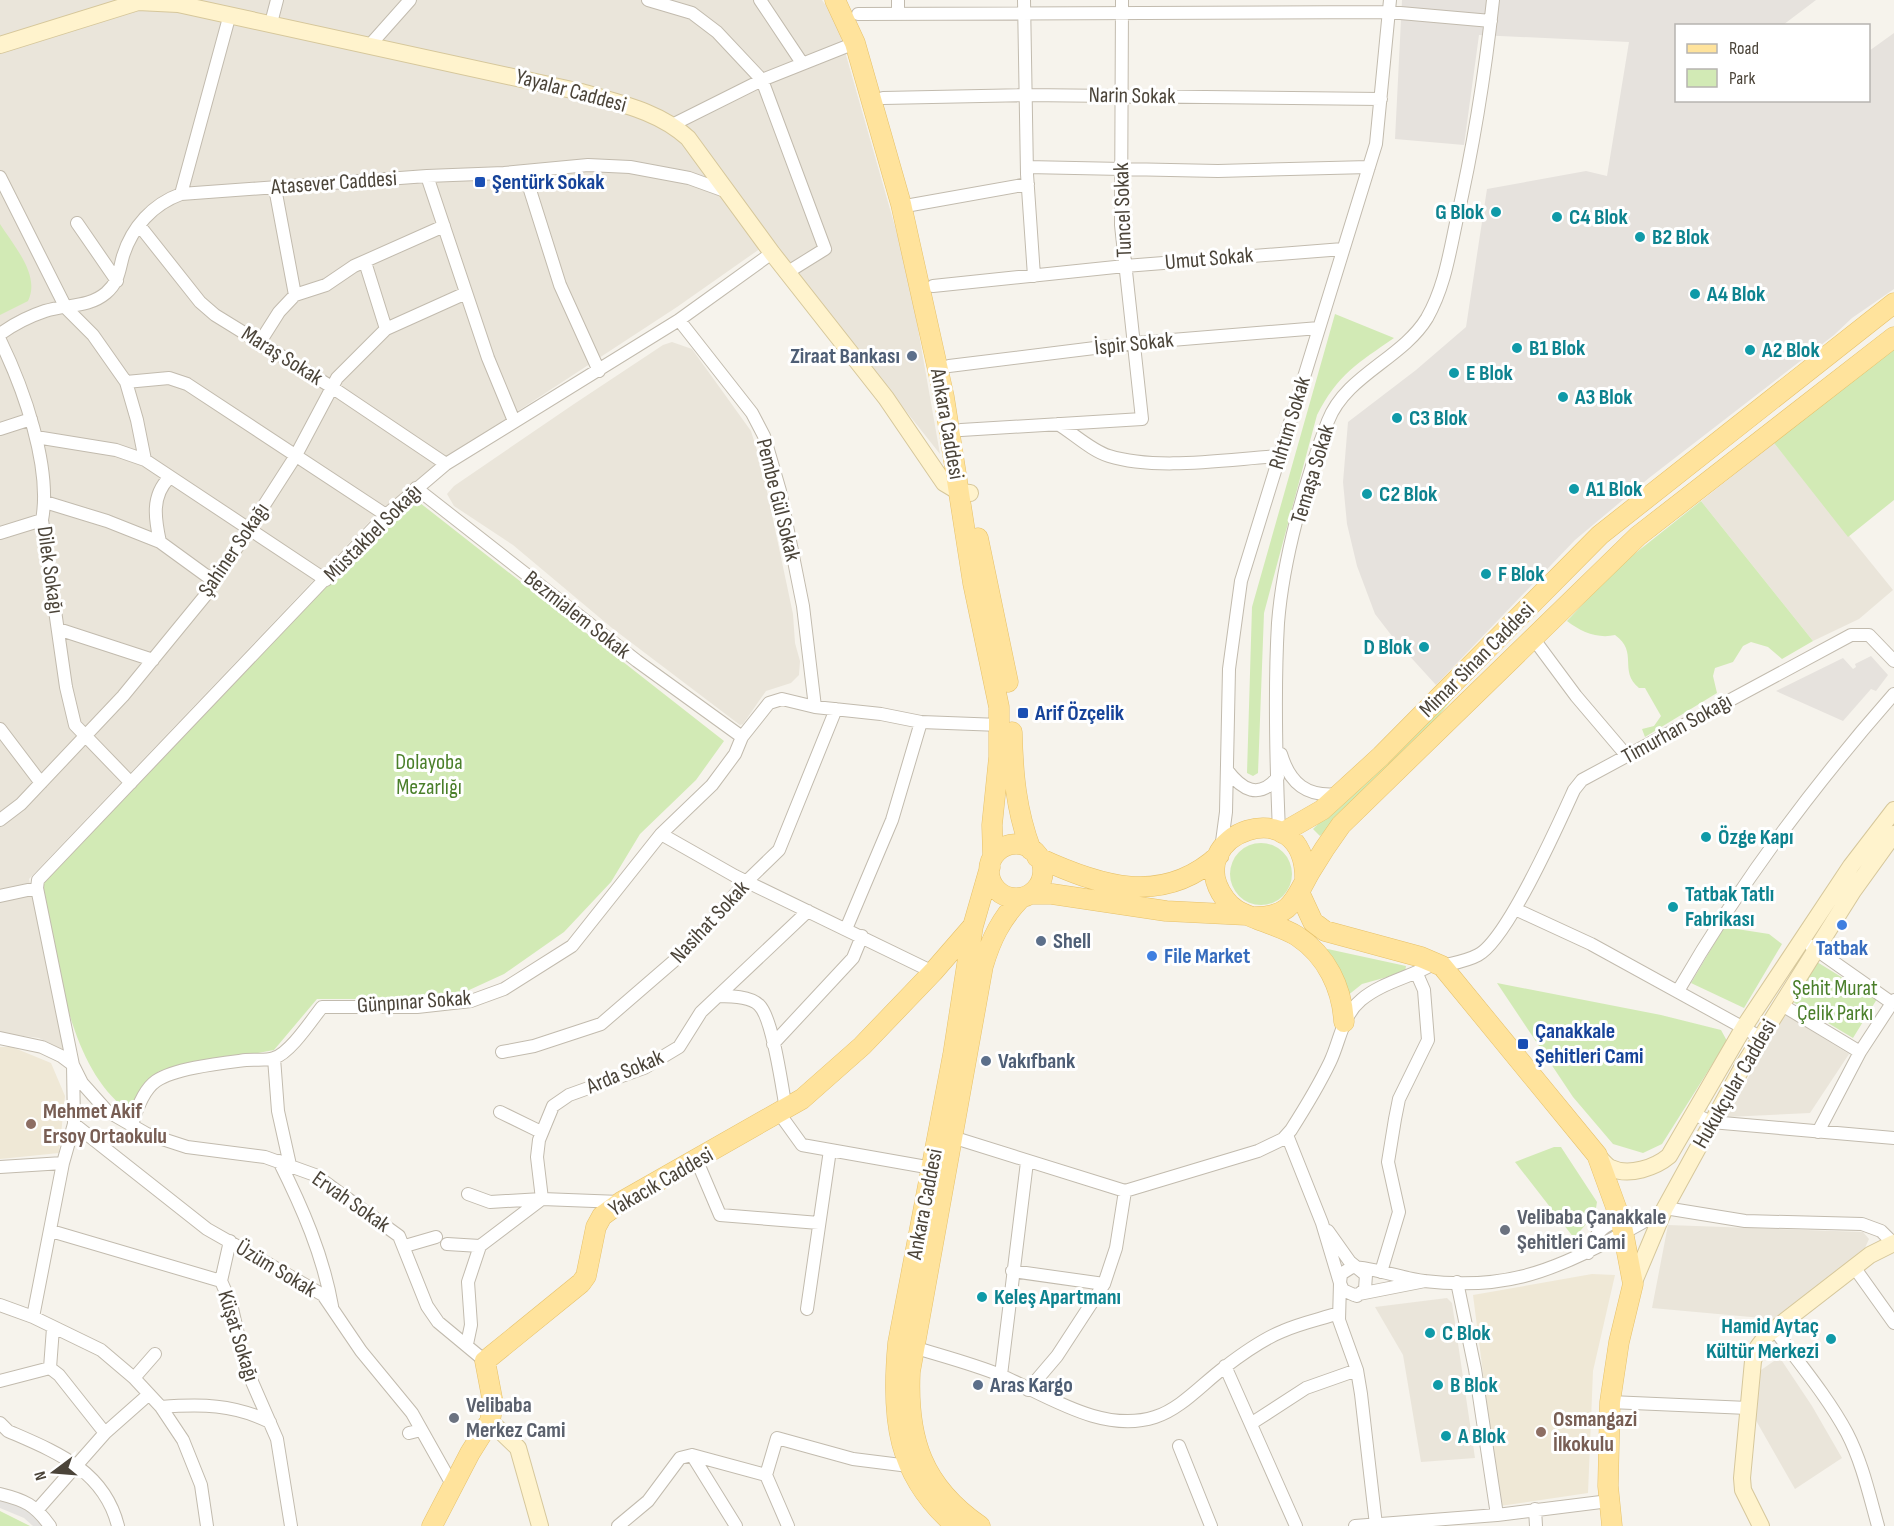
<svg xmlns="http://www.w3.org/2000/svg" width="1894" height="1526" font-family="'Sofia Sans Condensed',sans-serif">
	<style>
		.residential { fill: #eae5da }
		.industrial { fill: #e6e2dd }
		.education { fill: #efe8d6 }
		.green { fill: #d2eab5 }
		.parking { fill: #e5e3e0 }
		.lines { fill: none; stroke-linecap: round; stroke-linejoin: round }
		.street-casing { stroke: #c2bbae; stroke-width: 14 }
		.secondary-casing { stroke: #d6c79b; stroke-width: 18 }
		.primary-casing { stroke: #e6c16a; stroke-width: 21 }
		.street { stroke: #fff; stroke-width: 12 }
		.secondary { stroke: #fff3cd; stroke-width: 16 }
		.primary { stroke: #ffe39c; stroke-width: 20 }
		.transit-dot { fill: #1a4fb4; stroke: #fff; stroke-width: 2 }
		.culture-dot { fill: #0f9aa8; stroke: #fff; stroke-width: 2 }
		.service-dot { fill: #5c6f8a; stroke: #fff; stroke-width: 2 }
		.shop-dot { fill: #3f7fe0; stroke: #fff; stroke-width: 2 }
		.education-dot { fill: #8d6e63; stroke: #fff; stroke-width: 2 }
		.worship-dot { fill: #6b7280; stroke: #fff; stroke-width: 2 }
		.labels { text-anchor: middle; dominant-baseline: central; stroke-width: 6; stroke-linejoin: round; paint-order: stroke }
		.street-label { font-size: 22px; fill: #4b4439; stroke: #fff }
		.transit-label { font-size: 22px; font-weight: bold; fill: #164399; stroke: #fff; text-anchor: start }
		.culture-label { font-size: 22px; font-weight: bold; fill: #0d838f; stroke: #fff; text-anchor: start }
		.service-label { font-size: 22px; font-weight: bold; fill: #4e5e75; stroke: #fff; text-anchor: start }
		.park-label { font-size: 22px; fill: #4a7f2a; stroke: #fff }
		.shop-label { font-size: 22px; font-weight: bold; fill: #366cbe; stroke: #fff }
		.education-label { font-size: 22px; font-weight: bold; fill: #785e54; stroke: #fff; text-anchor: start }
		.worship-label { font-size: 22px; font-weight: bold; fill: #5b616d; stroke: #fff; text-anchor: start }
	</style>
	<rect width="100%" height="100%" fill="#f6f3ec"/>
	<path class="residential" d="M0,0H822L836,20L908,272L940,454L771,241L677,307L434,466L369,522L29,879L65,1051L39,1038L0,1033Z
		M672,342L692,349L751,431L761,463L793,614L795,643L800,661L799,675L791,683L766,691L743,724L740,725L612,628L513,545L454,506L447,494L454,486L574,404L663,345Z
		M1774,443L1893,590L1859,619L1813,641L1701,501Z
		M1783,1013L1849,1054L1810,1113L1727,1117Z
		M1668,1225L1863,1232L1869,1239L1864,1250L1773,1319L1652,1308Z
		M1447,1298L1452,1303L1475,1458L1421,1462L1403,1355L1375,1307Z
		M1777,1359L1782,1361L1812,1406L1842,1458L1795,1489L1754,1417L1761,1370Z"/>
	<path class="industrial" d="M1402,0H1816L1783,25L1676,26V100H1868L1869,51L1894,33V289L1852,318L1834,335L1649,478L1575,540L1436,685L1395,640L1375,614L1357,566L1347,524L1343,482L1348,422L1416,370L1466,327L1487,189L1586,171L1607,176L1629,42L1479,35L1464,145L1395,139Z
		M1871,656L1888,675L1876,691L1871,689L1843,721L1776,691L1843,658L1853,669L1856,667L1855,664Z"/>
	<path class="education" d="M0,1047H12L51,1063L65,1096L59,1153L0,1159Z
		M1592,1274L1615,1275L1593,1371L1588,1493L1500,1506L1473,1295Z"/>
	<path class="green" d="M0,224C13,245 41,275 28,301L0,315Z
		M1335,314L1394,338C1358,363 1338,374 1317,415L1264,613L1258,773L1253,776L1247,773L1252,607Z
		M1894,346V500L1848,537L1774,443Z
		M415,499L724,741L696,780L640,834L611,882L564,932L504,974L467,991L405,999H317L274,1050L159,1071L126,1109C66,1064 56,952 42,883L360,550Z
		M1701,501L1813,641L1782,659L1768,647L1751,642L1743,646L1733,662L1715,668L1713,676L1717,693L1645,737L1642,729L1654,726L1661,716L1645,688H1639C1618,671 1639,652 1615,635C1598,639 1581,632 1567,621L1618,567Z
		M1459,685L1461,688L1420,739L1320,836L1313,829Z
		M1230 874a31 31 0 1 1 62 0a31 31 0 1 1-62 0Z
		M1724,927L1769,934L1782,944L1744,1008L1691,983Z
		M1323,948L1406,966L1405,972L1362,984L1347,996Z
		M1817,962L1877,999L1853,1038L1793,1002Z
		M1497,983L1661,1015L1721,1030L1727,1041L1662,1144L1643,1153L1613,1144L1573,1097Z
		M1554,1147H1561L1597,1202L1595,1214L1574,1238L1515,1162Z
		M0,1511L30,1526H0Z"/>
	<path class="parking" d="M0,1500L19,1505L32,1513L43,1526H33L24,1518L0,1508Z"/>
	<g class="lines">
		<g class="street-casing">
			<path id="street" d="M648,0L692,13L717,32L762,80L825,249L788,272
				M760,0L802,63
				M1024,0L1027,174L1034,276
				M858,14L1389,12L1491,21
				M898,14V0
				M271,23L277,0
				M370,45L410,0
				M883,98L1026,95L1381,99
				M674,124L762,80L855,43
				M1027,167L1218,171L1369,167
				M524,171L560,285L599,371
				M427,176L488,358L514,421
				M0,177L66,308L93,335L126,382L137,420L145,460
				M275,188L295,295
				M181,194L230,14
				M911,205L1028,184
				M77,223L117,281
				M139,225L200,302L215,315L330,386L446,464
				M365,262L386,329
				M933,286L1125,266L1343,249
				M679,320L752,413L764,436L780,491L803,606L815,707
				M0,334C14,324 30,316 45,311C67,304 88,308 106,293C119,282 119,270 123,256C132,227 153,204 181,194L427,176L504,173L588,165L630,167L689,178L725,191
				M0,340C23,387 52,467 42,520L66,687L75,725L131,783
				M260,342L279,312L295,295L326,285L354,266L444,226
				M949,366L1135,343L1319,328
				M126,382L169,378L187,384L386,515
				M1058,424C1074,434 1092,451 1109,456C1157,471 1229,459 1280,456
				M0,429L31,419
				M961,430L1142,419L1121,225L1122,0
				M36,437L116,450L145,460L326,580
				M416,488L637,661L742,737
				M45,502L107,521L160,542L215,582
				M0,533L42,520
				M160,542C155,519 151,496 169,478
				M58,629L153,660
				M1533,638L1576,696L1627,756
				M0,729L41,783
				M1281,754C1290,784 1307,797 1338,794
				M1227,770C1242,790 1259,800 1278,777
				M0,820L21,804L123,696L209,591L295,457L337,378L386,329L466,293
				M1279,831C1276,762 1274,692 1278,623C1283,559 1305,481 1328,421C1346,375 1402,359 1427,318C1444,288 1449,256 1456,223C1473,149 1485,75 1493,0
				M661,834L735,876L933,972
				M1221,849L1226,812L1229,669L1241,581L1376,144L1390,0
				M0,896L37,888
				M1515,909L1591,944L1760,1037
				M846,929L892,820L921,722
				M1811,946L1892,1003
				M1442,966C1454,963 1467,961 1478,955C1507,940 1559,823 1574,790L1582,780L1851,635H1869L1894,661
				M1678,991C1739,885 1813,786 1894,694
				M718,996C730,996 750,996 759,1005C773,1018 782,1088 786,1109
				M1782,1005L1860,1052L1818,1132
				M0,1038L42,1047L61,1056L73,1065L82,1083L107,1111L147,1134L187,1147L265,1157L315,1175L399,1236L427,1306L438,1322L485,1361
				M773,1044L853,958L862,936
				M502,1052L534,1046L601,1024L682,954L747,881L779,850L836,709
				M1860,1052L1894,1000
				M274,1058L278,1111L290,1165
				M500,1112L541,1132
				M779,1113L802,1145L932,1168
				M1694,1114L1711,1122L1894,1138
				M74,1124L207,1229L323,1295L361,1351L412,1413L453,1486
				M132,1125C136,1111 143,1090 156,1081C175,1068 223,1063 246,1060C255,1059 266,1061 274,1058C290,1053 311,1021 322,1007H417L471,1001L504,989L572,946L661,834L712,785L735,754L742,737L769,703L782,699L815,707L881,714L921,722L1000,725
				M1287,1135L1322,1223L1340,1283L1339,1320L1357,1370L1361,1394L1376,1525
				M952,1137L1125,1191L1258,1151L1283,1139L1291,1130C1305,1108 1319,1085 1330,1062C1340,1041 1342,1016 1361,1000C1382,982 1412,977 1435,963
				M279,1161C302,1207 323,1255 332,1306
				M697,1161L720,1215L819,1223
				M0,1167L63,1163
				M468,1194L490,1202L542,1199L537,1157L539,1140L553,1106L569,1095L644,1068L679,1047L701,1012L808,911
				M51,1231L221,1281L231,1304L246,1368L277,1439L291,1526
				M1328,1231L1350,1262L1366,1275L1365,1289L1357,1296
				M447,1244L480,1246
				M405,1246L436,1237
				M1588,1253C1595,1235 1601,1224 1621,1221
				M1854,1267L1894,1323
				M1012,1271L1104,1284
				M1381,1272L1399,1212L1388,1162L1395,1119L1399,1099L1428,1040L1424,990L1417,974
				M221,1281L230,1241
				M1425,1281L1354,1295L1343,1290L1340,1283L1341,1274L1352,1267C1376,1268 1400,1278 1424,1281C1500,1290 1548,1274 1614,1238C1632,1228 1648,1221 1665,1208L1745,1221L1862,1224L1881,1231L1893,1243
				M1457,1282L1475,1369L1497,1515
				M0,1305L33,1317L101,1350L134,1378L161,1407L183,1440L201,1485L207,1526
				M807,1309L830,1150
				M33,1317L63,1163L74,1124L73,1065L37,888L38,880L386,515L446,464L679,320L772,253
				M1774,1329C1799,1363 1827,1396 1847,1433C1862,1462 1869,1494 1878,1526
				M467,1344L471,1325L468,1282L480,1246L542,1199L620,1202
				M913,1347C942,1356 973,1364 1000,1375C1047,1395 1102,1434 1155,1417C1181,1409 1203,1383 1225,1367C1242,1354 1263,1339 1283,1331C1301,1323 1321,1319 1339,1313
				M1225,1366L1296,1526
				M50,1368L53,1328
				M1001,1375L1027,1162
				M134,1378L155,1354
				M0,1381L50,1368L59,1375L105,1433
				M1028,1390L1057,1356L1104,1284L1116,1248L1125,1191
				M1610,1402L1748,1408
				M161,1407C201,1404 233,1404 270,1422
				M0,1423L8,1431C56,1452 104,1470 118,1526
				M1252,1423L1306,1388L1357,1370
				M409,1433L421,1430
				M1179,1446L1211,1526
				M692,1455L766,1475
				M0,1494C25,1500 35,1505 50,1526
				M38,1509L105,1433L148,1395
				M1535,1509L1536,1526
				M618,1526L648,1501L680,1458L692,1455L736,1526
				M788,1526L766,1475L777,1438L853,1459L909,1466
				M1355,1526L1497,1515L1609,1501"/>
		</g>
		<g class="secondary-casing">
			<path id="secondary" d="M0,45L138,2L178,4L581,92C618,103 659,111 688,138L772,253L886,398L944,483L959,492L970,493
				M1597,1155C1601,1159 1606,1166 1611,1168C1629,1177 1656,1167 1669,1156L1744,1027L1851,866L1894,810
				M1633,1284L1665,1208L1743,1066L1853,891L1894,834
				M490,1421L518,1448L540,1526
				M1761,1526L1743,1490L1742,1478L1753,1361L1758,1347L1767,1335L1870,1255L1894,1243"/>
		</g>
		<g class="primary-casing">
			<path id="primary" d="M835,0L855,43L901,204L944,397L973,583L999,707V757L992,825L993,857
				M978,538L1008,682
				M1012,732C1013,774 1016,810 1031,850
				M1282,833L1322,810L1381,756L1600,535L1894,303
				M989 871a27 27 0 1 1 54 0a27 27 0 1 1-54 0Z
				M1037,857C1099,886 1163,907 1219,855
				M1305,881C1307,787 1177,834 1225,899C1234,912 1246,914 1259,920C1272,925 1286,929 1297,936C1327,956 1342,988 1344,1022
				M1031,894H1052L1166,911L1246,915
				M1300,894L1313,922L1325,931L1421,957L1442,966L1597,1155L1621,1221L1633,1284L1619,1342L1610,1402L1608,1486L1612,1526
				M1254,917C1292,917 1294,900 1310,872C1320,855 1330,840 1341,825L1638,536L1894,337
				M432,1526L470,1453L490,1421L493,1403L485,1361L581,1283L586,1276L596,1227L602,1216L621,1202L802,1099L862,1046L933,972L973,926
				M956,1526C896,1475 891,1417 898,1343L953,1055L973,926L990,867
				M980,1526C922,1486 907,1439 910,1372L983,966C991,939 1001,919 1020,899"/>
		</g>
		<use href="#street" class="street"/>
		<use href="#secondary" class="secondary"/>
		<use href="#primary" class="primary"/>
	</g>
	<g class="transit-dot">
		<rect x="474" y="176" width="12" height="12" rx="3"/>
		<rect x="1017" y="707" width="12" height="12" rx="3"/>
		<rect x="1517" y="1038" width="12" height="12" rx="3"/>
	</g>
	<g class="culture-dot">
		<circle cx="1496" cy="212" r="6"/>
		<circle cx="1557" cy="217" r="6"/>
		<circle cx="1640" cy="237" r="6"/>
		<circle cx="1695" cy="294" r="6"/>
		<circle cx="1517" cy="348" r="6"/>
		<circle cx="1750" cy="350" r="6"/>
		<circle cx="1454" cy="373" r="6"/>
		<circle cx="1563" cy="397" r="6"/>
		<circle cx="1397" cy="418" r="6"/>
		<circle cx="1574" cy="489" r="6"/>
		<circle cx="1367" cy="494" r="6"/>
		<circle cx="1486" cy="574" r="6"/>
		<circle cx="1424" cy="647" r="6"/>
		<circle cx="1706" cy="837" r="6"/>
		<circle cx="1673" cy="907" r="6"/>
		<circle cx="982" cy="1297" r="6"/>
		<circle cx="1430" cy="1333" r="6"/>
		<circle cx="1831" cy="1339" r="6"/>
		<circle cx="1438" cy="1385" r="6"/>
		<circle cx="1446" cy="1436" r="6"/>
	</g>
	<g class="service-dot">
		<circle cx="912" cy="356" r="6"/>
		<circle cx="1041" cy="941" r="6"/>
		<circle cx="986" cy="1061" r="6"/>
		<circle cx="978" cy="1385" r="6"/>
	</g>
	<g class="shop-dot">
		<circle cx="1842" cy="925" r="6"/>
		<circle cx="1152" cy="956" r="6"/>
	</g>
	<g class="education-dot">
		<circle cx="31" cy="1124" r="6"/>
		<circle cx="1541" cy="1432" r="6"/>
	</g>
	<g class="worship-dot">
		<circle cx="1505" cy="1230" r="6"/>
		<circle cx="454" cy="1418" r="6"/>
	</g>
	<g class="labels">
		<g class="street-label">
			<text transform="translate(571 91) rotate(15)">Yayalar Caddesi</text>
			<text transform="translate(1132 96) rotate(1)">Narin Sokak</text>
			<text transform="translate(334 183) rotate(-4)">Atasever Caddesi</text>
			<text transform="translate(1123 210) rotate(-92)">Tuncel Sokak</text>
			<text transform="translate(1209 259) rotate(-5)">Umut Sokak</text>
			<text transform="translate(1134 344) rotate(-6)">İspir Sokak</text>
			<text transform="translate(282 356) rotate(32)">Maraş Sokak</text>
			<text transform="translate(1290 423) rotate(-73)">Rıhtım Sokak</text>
			<text transform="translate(947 424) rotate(80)">Ankara Caddesi</text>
			<text transform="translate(1313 474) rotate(-73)">Temaşa Sokak</text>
			<text transform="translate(778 500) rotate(76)">Pembe Gül Sokak</text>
			<text transform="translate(373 533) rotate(-45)">Müstakbel Sokağı</text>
			<text transform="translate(234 550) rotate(-56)">Şahiner Sokağı</text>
			<text transform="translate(50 570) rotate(82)">Dilek Sokağı</text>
			<text transform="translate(577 615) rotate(38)">Bezmialem Sokak</text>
			<text transform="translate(1477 660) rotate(-45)">Mimar Sinan Caddesi</text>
			<text transform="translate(1677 729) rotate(-29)">Timurhan Sokağı</text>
			<text transform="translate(710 922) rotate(-47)">Nasihat Sokak</text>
			<text transform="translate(414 1002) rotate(-4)">Günpınar Sokak</text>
			<text transform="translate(625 1072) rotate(-23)">Arda Sokak</text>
			<text transform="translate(1735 1084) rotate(-60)">Hukukçular Caddesi</text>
			<text transform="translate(661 1182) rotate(-30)">Yakacık Caddesi</text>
			<text transform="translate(351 1202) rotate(35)">Ervah Sokak</text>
			<text transform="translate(925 1204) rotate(-79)">Ankara Caddesi</text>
			<text transform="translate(276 1269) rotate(31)">Üzüm Sokak</text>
			<text transform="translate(238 1336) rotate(73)">Küşat Sokağı</text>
		</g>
		<g class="transit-label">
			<text x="492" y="182">Şentürk Sokak</text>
			<text x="1035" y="713">Arif Özçelik</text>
			<text x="1535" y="1031">Çanakkale<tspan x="1535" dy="25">Şehitleri Cami</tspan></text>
		</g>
		<g class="culture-label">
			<text x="1484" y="212" text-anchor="end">G Blok</text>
			<text x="1569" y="217">C4 Blok</text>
			<text x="1652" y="237">B2 Blok</text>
			<text x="1707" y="294">A4 Blok</text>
			<text x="1529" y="348">B1 Blok</text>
			<text x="1762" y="350">A2 Blok</text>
			<text x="1466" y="373">E Blok</text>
			<text x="1575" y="397">A3 Blok</text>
			<text x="1409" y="418">C3 Blok</text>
			<text x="1586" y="489">A1 Blok</text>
			<text x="1379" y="494">C2 Blok</text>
			<text x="1498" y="574">F Blok</text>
			<text x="1412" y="647" text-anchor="end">D Blok</text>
			<text x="1718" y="837">Özge Kapı</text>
			<text x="1685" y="894">Tatbak Tatlı<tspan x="1685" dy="25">Fabrikası</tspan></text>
			<text x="994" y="1297">Keleş Apartmanı</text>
			<text x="1819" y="1326" text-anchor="end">Hamid Aytaç<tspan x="1819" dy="25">Kültür Merkezi</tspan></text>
			<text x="1442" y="1333">C Blok</text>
			<text x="1450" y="1385">B Blok</text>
			<text x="1458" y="1436">A Blok</text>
		</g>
		<g class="service-label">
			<text x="900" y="356" text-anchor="end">Ziraat Bankası</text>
			<text x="1053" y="941">Shell</text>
			<text x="998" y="1061">Vakıfbank</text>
			<text x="990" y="1385">Aras Kargo</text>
		</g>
		<g class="park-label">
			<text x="429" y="762">Dolayoba<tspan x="429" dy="25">Mezarlığı</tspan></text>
			<text x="1835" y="988">Şehit Murat<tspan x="1835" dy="25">Çelik Parkı</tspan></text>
		</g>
		<g class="shop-label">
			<text x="1842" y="948">Tatbak</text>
			<text x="1164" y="956" text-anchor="start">File Market</text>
		</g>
		<g class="education-label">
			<text x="43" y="1111">Mehmet Akif<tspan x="43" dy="25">Ersoy Ortaokulu</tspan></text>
			<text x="1553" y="1419">Osmangazi<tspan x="1553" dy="25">İlkokulu</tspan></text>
		</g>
		<g class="worship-label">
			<text x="1517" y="1217">Velibaba Çanakkale<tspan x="1517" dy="25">Şehitleri Cami</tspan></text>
			<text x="466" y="1405">Velibaba<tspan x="466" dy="25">Merkez Cami</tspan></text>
		</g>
	</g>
	<rect x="1675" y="24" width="195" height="78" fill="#ffffff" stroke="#b7b4b0" stroke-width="1.5"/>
	<rect x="1687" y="44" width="30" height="9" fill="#ffe39c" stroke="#b7b4b0" stroke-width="1.5"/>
	<text x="1729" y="54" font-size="18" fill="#4b4439">Road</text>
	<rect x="1687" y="69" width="30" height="18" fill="#d2eab5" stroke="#b7b4b0" stroke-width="1.5"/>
	<text x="1729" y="84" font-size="18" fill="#4b4439">Park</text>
	<g transform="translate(54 1472) rotate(254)" stroke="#ffffff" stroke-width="4.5" paint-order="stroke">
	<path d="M0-4.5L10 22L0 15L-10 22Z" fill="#4b4439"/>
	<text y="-9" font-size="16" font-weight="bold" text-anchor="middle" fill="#4b4439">N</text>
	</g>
</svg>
